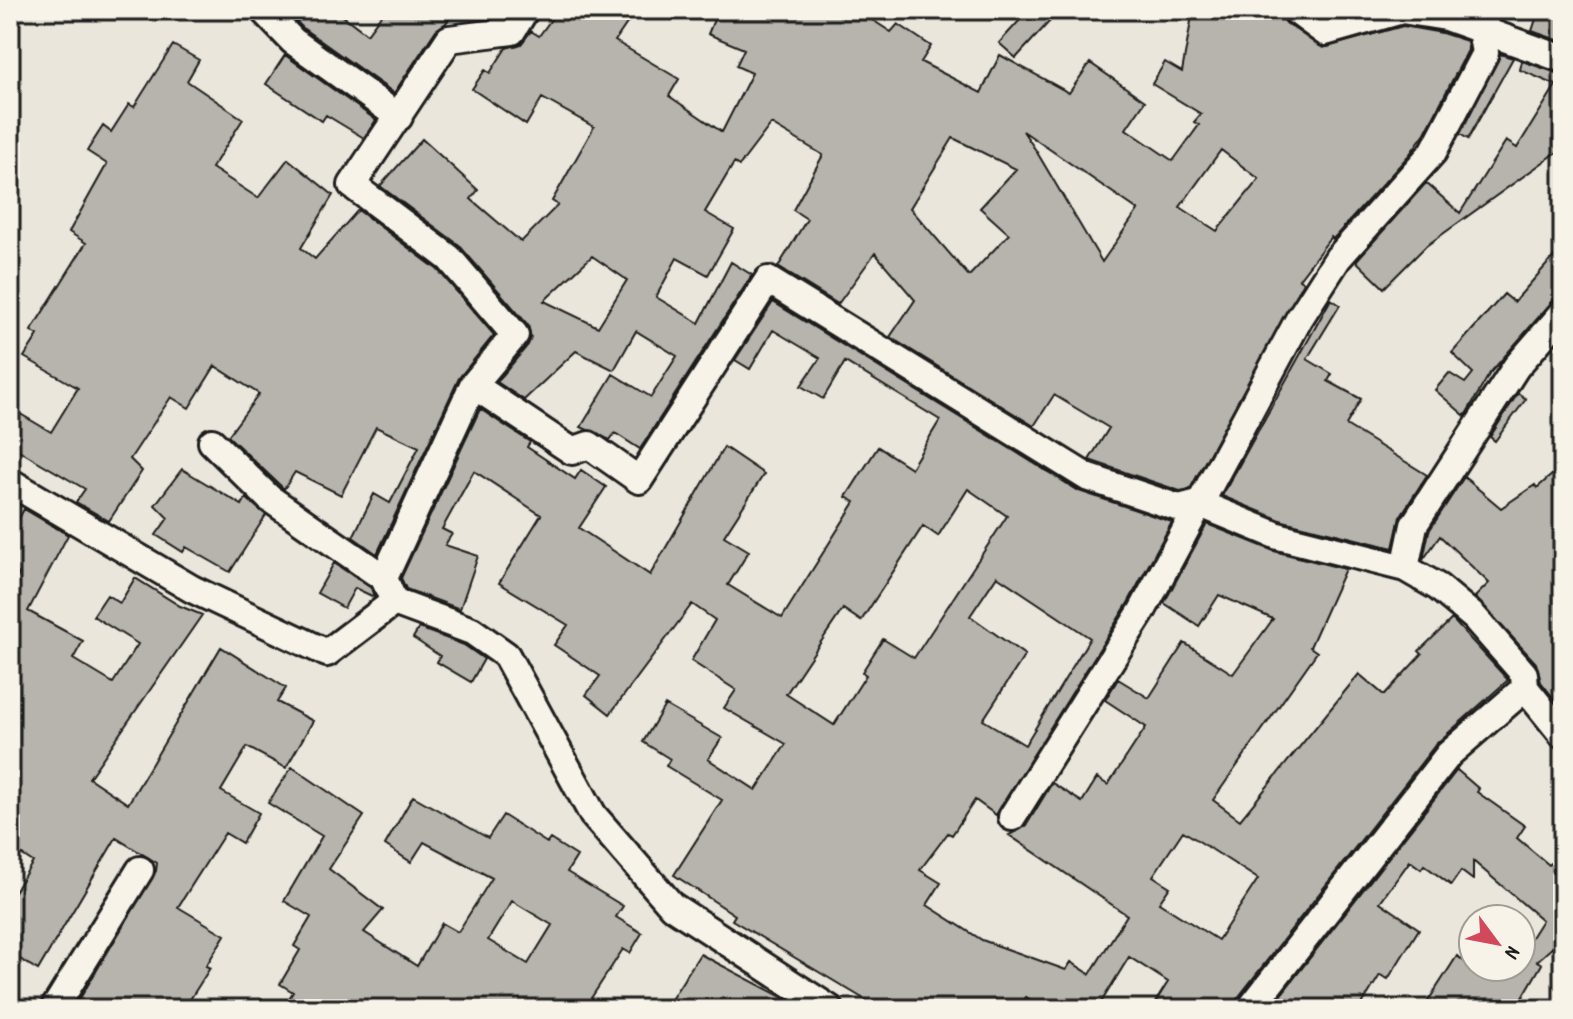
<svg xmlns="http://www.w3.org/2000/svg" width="1573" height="1019" font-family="Dekko,sans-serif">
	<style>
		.building { fill: #b6b4ac; stroke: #1c1c1c; stroke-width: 2; fill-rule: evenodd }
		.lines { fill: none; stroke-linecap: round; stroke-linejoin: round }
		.street-casing { stroke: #1c1c1c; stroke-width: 32 }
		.street { stroke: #f7f3e8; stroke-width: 26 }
	</style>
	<rect width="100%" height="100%" fill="#eae6dc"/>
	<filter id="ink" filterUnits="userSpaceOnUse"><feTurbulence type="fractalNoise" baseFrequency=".0125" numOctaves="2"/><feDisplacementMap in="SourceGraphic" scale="16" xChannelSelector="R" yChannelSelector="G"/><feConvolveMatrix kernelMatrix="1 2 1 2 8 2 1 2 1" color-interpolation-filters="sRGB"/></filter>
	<g filter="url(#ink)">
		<path class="building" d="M285,10H335L367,34L385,10H455L446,23L436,30L394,93L304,29Z
			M558,10H636L615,41L679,79L669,96L722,132L752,73L736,66L744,49L708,34L718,10H857L891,32L898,24L931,46L921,62L981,93L1000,55L1069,93L1090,63L1145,101L1126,129L1173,161L1199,125L1194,122L1201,114L1152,84L1165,62L1182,72L1193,10H1279L1286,23L1323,48L1403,26L1442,33L1467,41L1468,50L1425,133L1409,155L1333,239L1331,237L1299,279L1304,282L1190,489L1180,491L1089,460L1109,428L1054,395L1034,426L890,337L915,300L875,253L838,304L778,267L807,219L793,210L823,155L771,124L739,166L734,163L705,212L734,229L708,275L677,258L656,297L699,323L731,262L752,275L640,449L615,433L610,440L581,427L613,374L651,397L677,356L636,331L614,370L576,351L524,400L497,382L528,345L531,338L528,325L459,245L380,186L422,139L478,190L471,199L521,242L558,205L552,201L594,127L542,98L526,125L472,89L485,70L490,73L506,48L521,44L531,31L539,36ZM1023,131L1138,210L1102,262L1035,149ZM953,138L1016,169L980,208L1009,234L969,276L910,208ZM1221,150L1259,179L1217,231L1180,207ZM592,256L627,280L598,327L544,301Z
			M1029,10H1060L1016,58L999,43Z
			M1539,10H1563V42L1532,31Z
			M173,45L199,60L187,81L243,119L212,168L258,198L288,159L333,195L301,248L315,259L358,210L438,270L494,335L459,378L377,554L353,537L374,494L390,503L419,447L376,427L341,495L295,472L284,489L228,436L259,394L215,366L189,408L171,397L130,459L142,471L109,521L76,502L85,489L10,445V408L51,432L78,388L24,357L38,335L31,331L86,243L69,232L107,164L87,151L103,126L111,132L129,104L134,107Z
			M1500,54L1513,58L1468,139L1460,134Z
			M285,55L376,120L364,138L326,115L322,121L266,84Z
			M1522,61L1563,75V148L1426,246L1384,288L1356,261L1426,183L1460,213L1506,141L1517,148L1556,85L1520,70Z
			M1563,246V289L1490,373L1465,416L1435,390L1449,373L1465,383L1473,373L1452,353L1504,294L1514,302Z
			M1331,299L1340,305L1307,359L1332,374L1328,381L1361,399L1346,425L1427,475L1400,517L1393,548L1283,521L1222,496Z
			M773,302L1079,491L1172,522L1128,603L996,815L975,800L952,835L948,833L920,870L941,883L927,905L982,940L1066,970L1071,962L1090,974L1127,915L1009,835L1026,826L1052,783L1082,802L1097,778L1108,785L1146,727L1105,700L1118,679L1149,698L1184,643L1233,674L1273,619L1219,595L1199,626L1164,603L1207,524L1274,551L1345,569L1310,647L1317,652L1213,800L1240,820L1359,674L1384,695L1422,654L1419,651L1452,619L1508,680L1436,744L1237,999L1234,1009H1151L1168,982L1129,957L1097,1009H1045L1026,997L1019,1009H865L869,1002L732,920L735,915L674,875L722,800L666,766L670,759L643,742L665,705L722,738L708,759L756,790L786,744L724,708L736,690L691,661L715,620L692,604L610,714L586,695L600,676L554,645L568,625L499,583L541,515L474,471L442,529L452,534L445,545L478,556L460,609L406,589L401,578L480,409L530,442L527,447L575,479L581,470L606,487L579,528L650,575L724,447L764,474L724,536L749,551L728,585L782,618L855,502L846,497L878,447L911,468L940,420L845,362L823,399L801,386L820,358L773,330L750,369L735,360ZM968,489L1007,516L914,658L883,639L862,672L866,675L834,725L786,694L843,609L861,621L923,526L938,536ZM997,576L1090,638L1025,745L983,720L1025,655L970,616ZM1183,831L1258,879L1218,940L1159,903L1170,887L1153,876Z
			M1518,393L1526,399L1495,441L1490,437Z
			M1563,465V710L1541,682L1536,663L1475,597L1489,583L1440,536L1423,560L1429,531L1464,477L1501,508L1535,485L1537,488Z
			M182,469L242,505L246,498L266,515L230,572L186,547L183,552L156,535L168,518L155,505Z
			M24,509L68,535L28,611L83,641L73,659L113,683L138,644L93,616L107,595L120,603L135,578L180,606L202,615L89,778L128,804L221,647L286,688L277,702L313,721L286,768L247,747L221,791L259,813L242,843L225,833L178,907L225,935L206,966L210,968L184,1009H83L76,1005L156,871L157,863L116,838L38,970L10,953V898L33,862L10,847V593L19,574L10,568V535Z
			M334,563L371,588L374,597L355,588L344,608L317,593Z
			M419,628L464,645L484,659L471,682L437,662L440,656L413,638Z
			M292,767L364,816L329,869L383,910L364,932L417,966L442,923L458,932L492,878L424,842L411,862L385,845L413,796L488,838L503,815L547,843L550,839L577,856L567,872L623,906L616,917L642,933L630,953L623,949L584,1009H282L293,992L280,984L300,950L294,946L311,917L284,901L322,836L268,803ZM512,901L552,925L528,964L488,940Z
			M1457,770L1479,789L1477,792L1525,826L1517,838L1549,865L1563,852V938L1537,961L1542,964L1516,1009H1423L1457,956L1469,965L1473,958V967H1521V953L1542,920L1473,861V880L1461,871L1451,885L1424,865L1421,869L1410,861L1380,902L1419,929L1388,979L1380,975L1359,1009H1270Z
			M700,954L782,997L801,1009H665Z"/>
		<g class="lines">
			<g class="street-casing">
				<path id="street" d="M263,10L293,41L399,117
					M1295,10L1325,32L1402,10L1446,17L1563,59
					M473,385L572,451L589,445L639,480L768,280L1087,477L1179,508L1198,503L1278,536L1405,568L1438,587L1474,617L1524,674L1525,688L1563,735
					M212,442L269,498L384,578L394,602L472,631L506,655L593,815L672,906L830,1009
					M10,482L192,589L327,653L394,602
					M1405,568L1414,525L1516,367L1563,313
					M384,578L473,385L515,335L449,258L352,185L449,39L512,31L525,10
					M1012,817L1142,611L1299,319L1338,258L1433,152L1485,53L1481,30L1487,10
					M54,1009L140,870
					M1250,1009L1449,754L1525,688"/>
			</g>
			<use href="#street" class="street"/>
		</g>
	</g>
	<rect width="1573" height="1019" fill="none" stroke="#f7f3e8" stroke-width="40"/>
	<rect x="20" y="20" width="1533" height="979" fill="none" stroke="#1c1c1c" stroke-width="3" filter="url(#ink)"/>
	<g transform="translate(1497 943) rotate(122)"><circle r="38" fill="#f7f3e8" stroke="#9f9d96" stroke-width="2"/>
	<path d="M0-6L14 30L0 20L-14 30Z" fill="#d1495b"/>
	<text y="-12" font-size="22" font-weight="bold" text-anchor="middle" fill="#1c1c1c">N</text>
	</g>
</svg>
